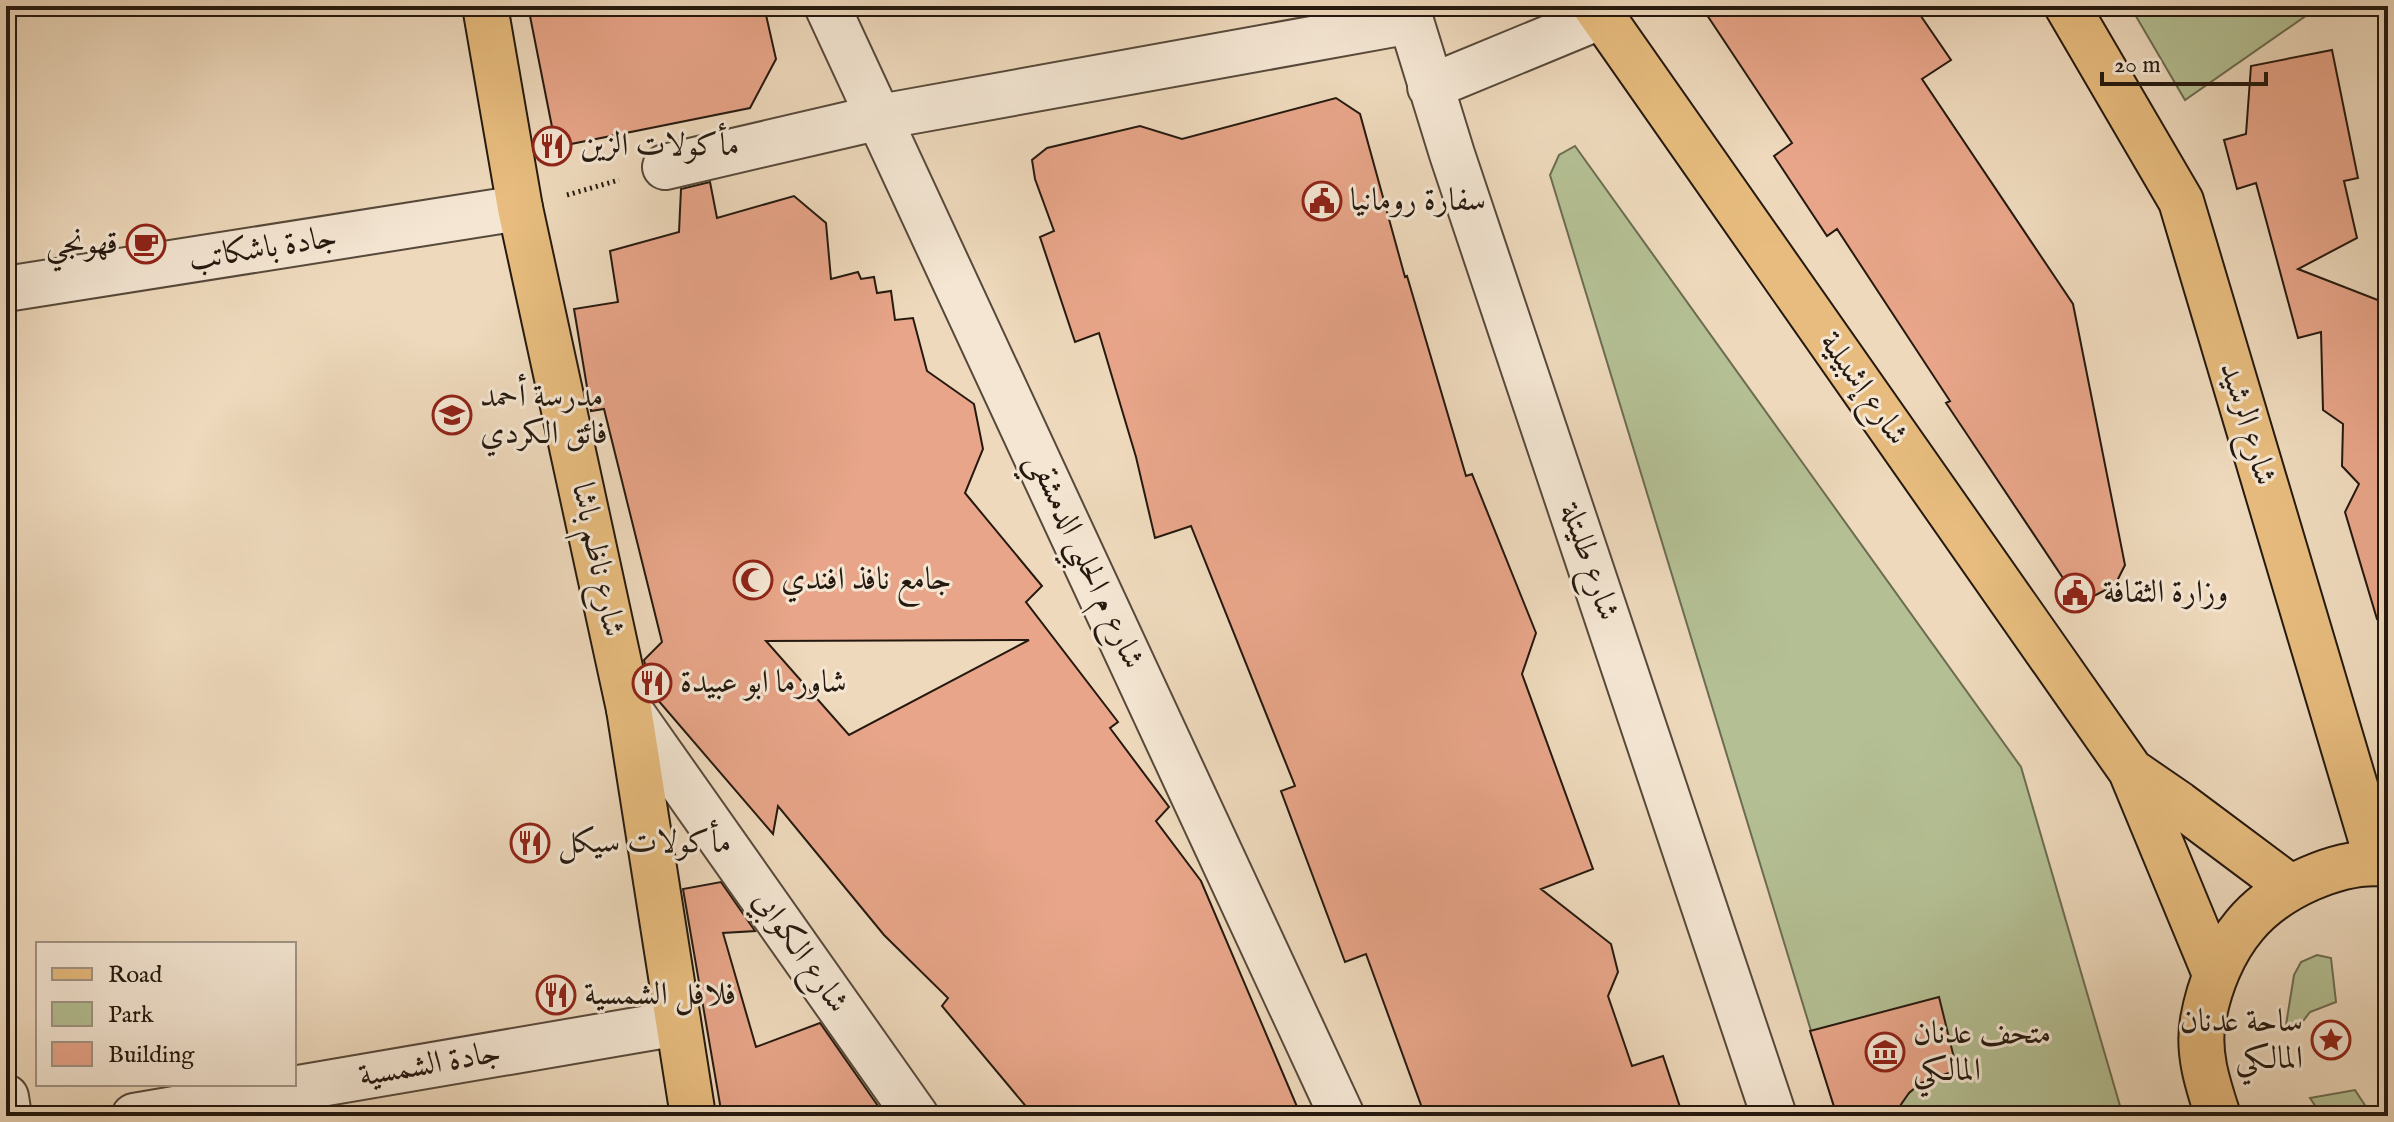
<svg xmlns="http://www.w3.org/2000/svg" width="2394" height="1122" font-family="'IM FELL English',Amiri,serif">
	<style>
		.green { fill: #b4c094; stroke: #6c6c52; stroke-width: 2 }
		.building { fill: #e8a589; stroke: #25190f; stroke-width: 2; fill-rule: evenodd }
		.lines { fill: none; stroke-linecap: round; stroke-linejoin: round }
		.minor-casing { stroke: #57493a; stroke-width: 48 }
		.major-casing { stroke: #25190f; stroke-width: 48 }
		.path { stroke: #25190f; stroke-width: 5; stroke-dasharray: 2 4; stroke-linecap: butt }
		.minor { stroke: #f4e6d3; stroke-width: 44 }
		.major { stroke: #e7bc7e; stroke-width: 44 }
		.labels { text-anchor: middle; dominant-baseline: central; stroke-width: 6; stroke-linejoin: round; paint-order: stroke }
		.poi-label { font-size: 32px; fill: #25190f; stroke: #f4e6d3; text-anchor: start }
		.street-label { font-size: 32px; fill: #25190f; stroke: #f4e6d3 }
	</style>
	<rect width="100%" height="100%" fill="#eed9bc"/>
	<filter id="stains"><feTurbulence type="fractalNoise" baseFrequency=".0025" numOctaves="4"/><feColorMatrix values="0 0 0 0 .2 0 0 0 0 .09 0 0 0 0 .02 0 0 0 .5 -.17"/></filter>
	<radialGradient id="worn" r=".72"><stop offset=".6" stop-color="#630" stop-opacity="0"/><stop offset="1" stop-color="#630" stop-opacity=".3"/></radialGradient>
	<path class="green" d="M2130,6H2320L2185,100Z
		M1575,146L2021,767L2123,1116H1837L1550,175L1559,155Z
		M2317,955L2331,958L2336,1002L2310,1012L2297,1029L2287,1032L2286,1025L2294,975L2301,962Z
		M2355,1090L2372,1116H2322L2310,1098Z"/>
	<path class="building" d="M528,6H764L776,59L750,108L556,147Z
		M1701,6H1914L1951,60L1922,79L2073,304L2125,565L2115,585L2094,596L2079,593L2067,584L1946,403L1950,401L1837,229L1827,236L1774,156L1792,143Z
		M2332,50L2358,178L2344,181L2357,238L2298,269L2388,304V617L2377,619L2345,512L2359,484L2342,466L2343,424L2323,410L2321,332L2298,338L2256,183L2237,189L2224,140L2246,134L2251,66Z
		M1336,98L1360,114L1405,277L1407,276L1466,476L1472,474L1536,633L1522,674L1593,869L1541,889L1611,944L1618,972L1608,996L1632,1066L1663,1056L1683,1116H1425L1366,954L1345,962L1281,791L1295,786L1191,526L1155,538L1136,457L1099,333L1075,342L1040,237L1054,231L1035,179L1032,160L1047,148L1140,126L1182,139Z
		M710,182L717,218L794,196L826,223L831,279L858,272L861,279L874,277L877,293L891,291L895,320L913,318L927,371L974,404L983,449L965,493L1042,586L1026,602L1118,722L1110,728L1169,807L1156,821L1201,881L1301,1116H1034L942,1006L948,998L884,935L778,806L773,834L651,692L644,660L662,642L604,409L591,411L574,309L618,302L610,251L679,232L681,189ZM1029,640L849,735L766,641Z
		M721,882L755,931L723,933L756,1047L820,1023L885,1116H722L683,889Z
		M1939,997L1957,1070L1921,1083L1909,1093L1893,1116H1837L1810,1031Z"/>
	<g class="lines">
		<g class="minor-casing">
			<path id="minor" d="M827,6L1342,1116
				M1410,6L1411,21L1452,154L1774,1116
				M1430,87L1602,16
				M665,167L880,117L1411,21
				M6,289L520,208
				M629,709L916,1116
				M6,1097L9,1116
				M134,1116L678,1023"/>
		</g>
		<g class="major-casing">
			<path id="major" d="M485,6L520,208L629,709L693,1116
				M1595,6L2131,771L2215,974
				M2067,6L2181,201L2378,863
				M2131,771L2179,804L2290,887
				M2218,1116C2208,1085 2197,1053 2203,1020C2209,986 2223,951 2245,925C2276,888 2340,858 2388,864"/>
		</g>
		<path class="path" d="M567,195L619,180"/>
		<use href="#minor" class="minor"/>
		<use href="#major" class="major"/>
	</g>
	<defs>
		<g id="restaurant-ring" transform="scale(2)"><circle r="9.5" fill="#f4e6d3" stroke="#8f2418" stroke-width="1.5"/><path d="M-5-6h1v4h1v-4h1v4h1v-4h1v5L-1.5 .5V6h-2V.5L-5-1ZM5-6V6H3V1.5H1.5Q1.5-4 5-6Z" fill="#8f2418"/></g>
		<g id="civic-ring" transform="scale(2)"><circle r="9.5" fill="#f4e6d3" stroke="#8f2418" stroke-width="1.5"/><path d="M-.6-6.5H3V-4.5H.6V-3L4-1V1h2V6H-6V1h2V-1L-.6-3ZM-1.2 2.5V6h2.4V2.5Z" fill="#8f2418"/></g>
		<g id="cafe-ring" transform="scale(2)"><circle r="9.5" fill="#f4e6d3" stroke="#8f2418" stroke-width="1.5"/><path d="M-5.5-4.5H6V0H3Q3 3.5 0 3.5H-2.5Q-5.5 3.5-5.5 0ZM3-3.2v2h1.7v-2ZM-6 4.5H4V6H-6Z" fill="#8f2418"/></g>
		<g id="school-ring" transform="scale(2)"><circle r="9.5" fill="#f4e6d3" stroke="#8f2418" stroke-width="1.5"/><path d="M0-5L7-2L0 1L-7-2ZM-4 1L0 2.5L4 1V4Q0 6-4 4Z" fill="#8f2418"/></g>
		<g id="mosque-ring" transform="scale(2)"><circle r="9.5" fill="#f4e6d3" stroke="#8f2418" stroke-width="1.5"/><path d="M3.5-4.9A6 6 0 1 0 3.5 4.9A5 5 0 1 1 3.5-4.9Z" fill="#8f2418"/></g>
		<g id="sight-ring" transform="scale(2)"><circle r="9.5" fill="#f4e6d3" stroke="#8f2418" stroke-width="1.5"/><path d="M0-6L1.8-2.2L6-1.7L2.9 1.2L3.7 5.4L0 3.3L-3.7 5.4L-2.9 1.2L-6-1.7L-1.8-2.2Z" fill="#8f2418"/></g>
		<g id="museum-ring" transform="scale(2)"><circle r="9.5" fill="#f4e6d3" stroke="#8f2418" stroke-width="1.5"/><path d="M0-6L6-3V-2H-6V-3ZM-5-1h2V3h-2ZM-1-1h2V3h-2ZM3-1h2V3H3ZM-6 4H6V6H-6Z" fill="#8f2418"/></g>
	</defs>
	<g fill-rule="evenodd">
		<use href="#restaurant-ring" x="552" y="146"/>
		<use href="#civic-ring" x="1322" y="201"/>
		<use href="#cafe-ring" x="146" y="244"/>
		<use href="#school-ring" x="452" y="415"/>
		<use href="#mosque-ring" x="753" y="580"/>
		<use href="#civic-ring" x="2075" y="593"/>
		<use href="#restaurant-ring" x="652" y="683"/>
		<use href="#restaurant-ring" x="530" y="843"/>
		<use href="#restaurant-ring" x="556" y="995"/>
		<use href="#sight-ring" x="2331" y="1040"/>
		<use href="#museum-ring" x="1885" y="1052"/>
	</g>
	<g class="labels">
		<g class="poi-label">
			<text x="580" y="146">مأكولات الزين</text>
			<text x="1350" y="201">سفارة رومانيا</text>
			<text x="118" y="244" text-anchor="end">قهونجي</text>
			<text x="480" y="397">مدرسة أحمد<tspan x="480" dy="37">فائق الكردي</tspan></text>
			<text x="781" y="580">جامع نافذ افندي</text>
			<text x="2103" y="593">وزارة الثقافة</text>
			<text x="680" y="683">شاورما ابو عبيدة</text>
			<text x="558" y="843">مأكولات سيكل</text>
			<text x="584" y="995">فلافل الشمسية</text>
			<text x="2303" y="1022" text-anchor="end">ساحة عدنان<tspan x="2303" dy="37">المالكي</tspan></text>
			<text x="1913" y="1034">متحف عدنان<tspan x="1913" dy="37">المالكي</tspan></text>
		</g>
		<g class="street-label">
			<text transform="translate(263 249) rotate(-9)">جادة باشكاتب</text>
			<text transform="translate(1863 389) rotate(55)">شارع إشبيلية</text>
			<text transform="translate(2247 424) rotate(73)">شارع الرشيد</text>
			<text transform="translate(597 560) rotate(78)">شارع ناظم باشا</text>
			<text transform="translate(1085 561) rotate(65)">شارع م الحلبي الدمشقي</text>
			<text transform="translate(1589 562) rotate(71)">شارع طليتلة</text>
			<text transform="translate(800 952) rotate(55)">شارع الكوابي</text>
			<text transform="translate(430 1065) rotate(-10)">جادة الشمسية</text>
		</g>
	</g>
	<rect width="2394" height="1122" fill="none" stroke="#eed9bc" stroke-width="32"/>
	<rect x="8" y="8" width="2378" height="1106" fill="none" stroke="#25190f" stroke-width="4"/>
	<rect x="16" y="16" width="2362" height="1090" fill="none" stroke="#25190f" stroke-width="2"/>
	<rect x="36" y="942" width="260" height="144" fill="#f4e6d3" stroke="#a19485" stroke-width="2"/>
	<rect x="52" y="968" width="40" height="12" fill="#e7bc7e" stroke="#a19485" stroke-width="2"/>
	<text x="108" y="982" font-size="24" fill="#25190f">Road</text>
	<rect x="52" y="1002" width="40" height="24" fill="#b4c094" stroke="#a19485" stroke-width="2"/>
	<text x="108" y="1022" font-size="24" fill="#25190f">Park</text>
	<rect x="52" y="1042" width="40" height="24" fill="#e8a589" stroke="#a19485" stroke-width="2"/>
	<text x="108" y="1062" font-size="24" fill="#25190f">Building</text>
	<path d="M2102 72v12h164v-12" fill="none" stroke="#25190f" stroke-width="4"/>
	<text x="2114" y="72" font-size="24" fill="#25190f" stroke="#f4e6d3" stroke-width="6" paint-order="stroke">20 m</text>
	<rect width="100%" height="100%" filter="url(#stains)"/>
	<rect width="100%" height="100%" fill="url(#worn)"/>
</svg>
